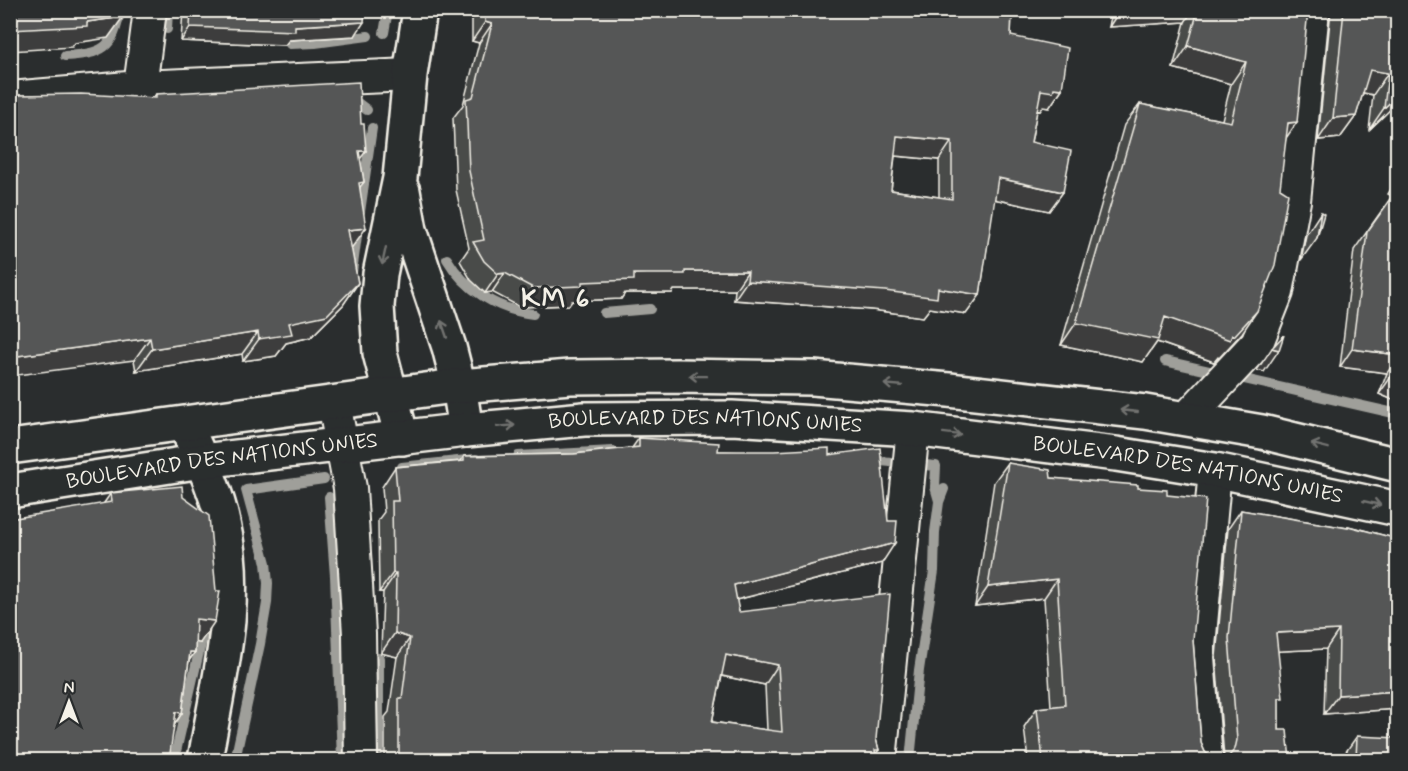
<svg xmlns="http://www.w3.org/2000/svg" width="1408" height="771" font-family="Mynerve,sans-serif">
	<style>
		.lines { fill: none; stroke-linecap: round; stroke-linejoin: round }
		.stream { stroke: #9f9f9a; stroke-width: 10 }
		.minor-casing { stroke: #f4f1e8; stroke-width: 36 }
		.tertiary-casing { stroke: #f4f1e8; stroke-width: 38 }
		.primary-casing { stroke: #f4f1e8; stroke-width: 38 }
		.minor { stroke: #2a2d2e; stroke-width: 32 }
		.tertiary { stroke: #2a2d2e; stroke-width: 33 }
		.primary { stroke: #2a2d2e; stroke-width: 33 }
		.wall { fill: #494b4a; stroke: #f4f1e8; stroke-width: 1.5; fill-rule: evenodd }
		.shaded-wall { fill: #3c3d3c; stroke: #f4f1e8; stroke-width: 1.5 }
		.building { fill: #555756; stroke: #f4f1e8; stroke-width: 1.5; fill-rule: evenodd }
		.oneway { stroke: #71726f }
		.labels { text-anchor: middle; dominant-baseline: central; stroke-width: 6; stroke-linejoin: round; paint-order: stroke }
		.street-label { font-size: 21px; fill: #f4f1e8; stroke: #2a2d2e }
		.district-label { font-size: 27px; font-weight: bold; letter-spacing: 1.5px; fill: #f4f1e8; stroke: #2a2d2e }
	</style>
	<rect width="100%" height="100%" fill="#2a2d2e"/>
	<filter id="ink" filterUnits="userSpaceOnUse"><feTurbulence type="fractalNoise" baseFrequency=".0167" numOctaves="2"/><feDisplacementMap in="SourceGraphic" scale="12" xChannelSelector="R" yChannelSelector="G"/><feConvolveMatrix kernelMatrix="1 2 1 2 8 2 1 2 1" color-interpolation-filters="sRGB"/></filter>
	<g filter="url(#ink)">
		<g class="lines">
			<path class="stream" d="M167,29L168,10
				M384,33L388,10
				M290,44L315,43L368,36
				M65,56C102,54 114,49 120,10
				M350,97L367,110
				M360,212L372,128
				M447,259C465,290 498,310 533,314
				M352,272L358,228
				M604,313L650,309
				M1165,361L1398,414
				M518,456L613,451
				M869,460L936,466L935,487L939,501
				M402,467L476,459
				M329,497L335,576L342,760
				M379,658V751
				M174,760L205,626
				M235,760L260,644L267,603L268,583L266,563L246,490L324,479
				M910,760L919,670L934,571L935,532L939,502L944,489"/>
			<g class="minor-casing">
				<path id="minor" d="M140,87L150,10
					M10,98L140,87L410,75
					M334,403L350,488L359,634L361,760
					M1186,419L1257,343L1277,292L1294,201L1313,10
					M880,760L913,429
					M1206,760L1198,657L1215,470"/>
			</g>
			<g class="tertiary-casing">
				<path id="tertiary" d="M403,191L410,230L449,347L459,386L466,430
					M185,424C199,456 216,488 223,523C241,601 218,683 205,760
					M402,438L380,353L377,306L380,274L400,178L410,75L420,10"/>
			</g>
			<g class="primary-casing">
				<g id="primary">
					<path d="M10,447L447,387L570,377L677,376L813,378L949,390L1145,412L1262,432L1398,465"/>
					<path id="s1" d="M10,491L202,461L466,430L584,419L732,418L913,429L1116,454L1215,470L1398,509"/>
				</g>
			</g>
			<use href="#minor" class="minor"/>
			<use href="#tertiary" class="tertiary"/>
			<use href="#primary" class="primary"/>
		</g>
		<path class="wall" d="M183,10H365L355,36L289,40L285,45L181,41Z
			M472,10H711L735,14V10H1012L1011,36L1062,89L1049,108L1043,107L1040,111L1037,110L1031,142L1063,192L1049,211L994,199L980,295L966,314L930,308L923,317L872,310L734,300L735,290H674L672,293H625L621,299L572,301L569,305L520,307L492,292L485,293L471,280L460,261L469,248L456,190L453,118L463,105L479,43L472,41ZM895,156L939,160V197L891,190Z
			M1112,10H1308L1286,138L1242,333L1219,358L1218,357L1214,362L1157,342L1143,362L1061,345L1124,125L1140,104L1222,120L1231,84L1173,68L1185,22L1109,27Z
			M1331,10H1398V102L1369,130L1373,95L1363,93L1356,116L1340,138L1318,140Z
			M156,94L360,159L364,182L360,187L351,248L358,283L343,305L311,337L286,343L276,356L243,361L242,354L136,371L134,360L10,106L18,95L153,98Z
			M1398,178V402L1379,394L1387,373L1340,367L1354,250L1392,196L1388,194Z
			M1321,212L1317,238L1301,260L1306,235Z
			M639,438L718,451L829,455L882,563L736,600L739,612L876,739L879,750L875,755L876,760H385V717L389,712L397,657L381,653L383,592H379L378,520L384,512L382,487L395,467L461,461L464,456L574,454L632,448ZM722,676L765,685L767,730L712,722Z
			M1008,463L1051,478L1138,488L1167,495L1193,640L1201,743L1205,752L1212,758L1220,759L1224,758L1216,657L1228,529L1241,510L1347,528L1348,526L1398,539V709L1324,714L1326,649L1278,651L1279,730L1290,760H1028L1024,727L1037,708L1051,707L1044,598L975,606L994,482Z
			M111,493L200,643L195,642V652L189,661L182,713L174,726L104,503Z
			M1357,736L1398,760H1345V753Z"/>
		<path class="shaded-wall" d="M1120,10H1193L1185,22L1109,27Z
			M123,17L108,38L75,43L72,47L10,51V30L87,22Z
			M364,22L355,36L289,40L285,45L181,41L190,27L295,26Z
			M485,22L492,24L479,43L472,41Z
			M1188,46L1246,62L1231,84L1173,68Z
			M1370,70L1388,73L1373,95L1355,91Z
			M1054,88L1062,89L1049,108L1043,107L1040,111L1028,109L1041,90Z
			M1398,95V102L1369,130L1384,108Z
			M1356,116L1340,138L1318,140L1333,118Z
			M1297,122L1282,144L1288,123Z
			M897,136L952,141L939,160L884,155Z
			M359,151H366L350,173Z
			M998,178L1063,192L1049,211L984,197Z
			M366,228L350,250L348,230Z
			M685,271H748L735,290H674L672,293H625L621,299L572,301L569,305L520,307L533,288L582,282L634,274Z
			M505,273L492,292L485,293L498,274Z
			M747,281L938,288L980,295L966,314L930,308L923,317L872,310L734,300Z
			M358,283L343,305L311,337L286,343L276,356L243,361L259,339L289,323Z
			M1257,311L1242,333L1219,358L1218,357L1214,362L1157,342L1143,362L1061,345L1076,323L1165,317L1232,335Z
			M258,332L242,354L136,371L152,349Z
			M150,338L134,360L10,376V357Z
			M1272,348L1279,350L1264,372L1257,370Z
			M1352,349L1398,355V358L1387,373L1340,367Z
			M1391,377L1398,379V402L1379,394Z
			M895,543L882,563L720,604L734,585Z
			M393,573H396L383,592H379Z
			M1057,579L1044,598L975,606L988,587Z
			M196,619L215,621L200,643L181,641Z
			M1339,630L1326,649L1263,652L1276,633Z
			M395,633L410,638L397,657L381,653Z
			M190,652H195L179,674Z
			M726,655L778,665L765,685L713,674Z
			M1398,691V709L1324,714L1338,695Z
			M176,712L182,713L167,735Z"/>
		<path class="building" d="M10,10H124L123,17L87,22V26L10,30Z
			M191,10H365L364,22L295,26V31L190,27Z
			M485,10H711L745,16L746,10H1012L1011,36L1068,48L1062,89L1054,88L1053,92L1041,90L1031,142L1071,151L1063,192L998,178L980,295L938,288L937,298L885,291L747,281L748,271H685V274H634V280L582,282V286L533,288L505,273L498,274L484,261L473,242L484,240L469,171L466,99L473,97L492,24L485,22ZM897,136L952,141V199L891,190Z
			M1198,10H1308L1297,122L1288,123L1280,188L1288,193L1275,265L1257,311L1234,336L1232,335L1230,340L1165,317L1158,340L1076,323L1140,104L1231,122L1246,62L1188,46Z
			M1344,10H1398V95L1384,108L1388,73L1370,70L1356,116L1333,118Z
			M359,82L361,124H364L366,151H359L364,182L359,183L366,228L348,230L358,283L327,315L289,323L292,334L259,339L258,332L152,349L150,338L10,357V106L17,107L18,95L81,94L156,98V94Z
			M1398,189V355L1352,349L1367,232Z
			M1321,212L1324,214L1317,238Z
			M1284,335L1279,350L1272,348Z
			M1398,360V379L1391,377Z
			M639,438L719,443L718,451H774L829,448V455L880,448L888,521H897L895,543L734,585L739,612L890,594L876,739L879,750H875L876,760H399V698H402L410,638L395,633L396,573H393L392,501H398L395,467L464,461V456L574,454L639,447ZM726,655L778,665L782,732L712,722Z
			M1008,463L1050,470L1051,478L1138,485V488L1167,490V495L1206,499L1193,640L1201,743L1205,752L1212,758L1220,759L1229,756L1235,749L1237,740L1229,638L1241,510L1348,528V526L1398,539V691L1338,695L1339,630L1276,633L1283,698H1279V730H1287L1290,760H1043L1037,708L1065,705L1057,579L988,587Z
			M182,486L183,497L209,516L216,591H220L215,621L196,619L195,652H190L182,713L176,712L169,760H10V519L112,502L111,493Z
			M1357,736L1398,738V760H1356Z"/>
		<defs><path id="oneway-shaft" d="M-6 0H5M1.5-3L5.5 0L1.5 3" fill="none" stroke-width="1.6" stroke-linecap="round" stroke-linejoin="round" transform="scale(1.5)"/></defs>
		<g class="oneway">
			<use href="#oneway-shaft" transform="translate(384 256) rotate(102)"/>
			<use href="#oneway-shaft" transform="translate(444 329) rotate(-109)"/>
			<use href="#oneway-shaft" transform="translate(698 376) rotate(-179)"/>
			<use href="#oneway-shaft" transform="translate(893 385) rotate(-175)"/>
			<use href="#oneway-shaft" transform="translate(1129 411) rotate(-174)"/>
			<use href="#oneway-shaft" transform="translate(506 426) rotate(-5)"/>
			<use href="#oneway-shaft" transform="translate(952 434) rotate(7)"/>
			<use href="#oneway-shaft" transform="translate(1320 446) rotate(-166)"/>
			<use href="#oneway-shaft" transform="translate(1372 503) rotate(13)"/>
		</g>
	</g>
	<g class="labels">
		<g class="street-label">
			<text stroke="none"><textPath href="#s1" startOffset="700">BOULEVARD DES NATIONS UNIES</textPath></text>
			<text stroke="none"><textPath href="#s1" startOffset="214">BOULEVARD DES NATIONS UNIES</textPath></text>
			<text stroke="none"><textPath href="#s1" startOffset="1186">BOULEVARD DES NATIONS UNIES</textPath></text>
		</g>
		<g class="district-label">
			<text x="556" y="299">KM 6</text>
		</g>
	</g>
	<rect width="1408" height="771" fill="none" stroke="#2a2d2e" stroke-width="36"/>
	<rect x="18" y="18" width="1372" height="735" fill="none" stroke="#f4f1e8" stroke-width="2" filter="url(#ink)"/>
	<g transform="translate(69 702)" stroke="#2a2d2e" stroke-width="4.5" paint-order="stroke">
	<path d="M0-4.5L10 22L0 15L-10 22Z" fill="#f4f1e8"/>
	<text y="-9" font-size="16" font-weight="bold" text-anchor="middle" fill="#f4f1e8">N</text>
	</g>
</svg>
